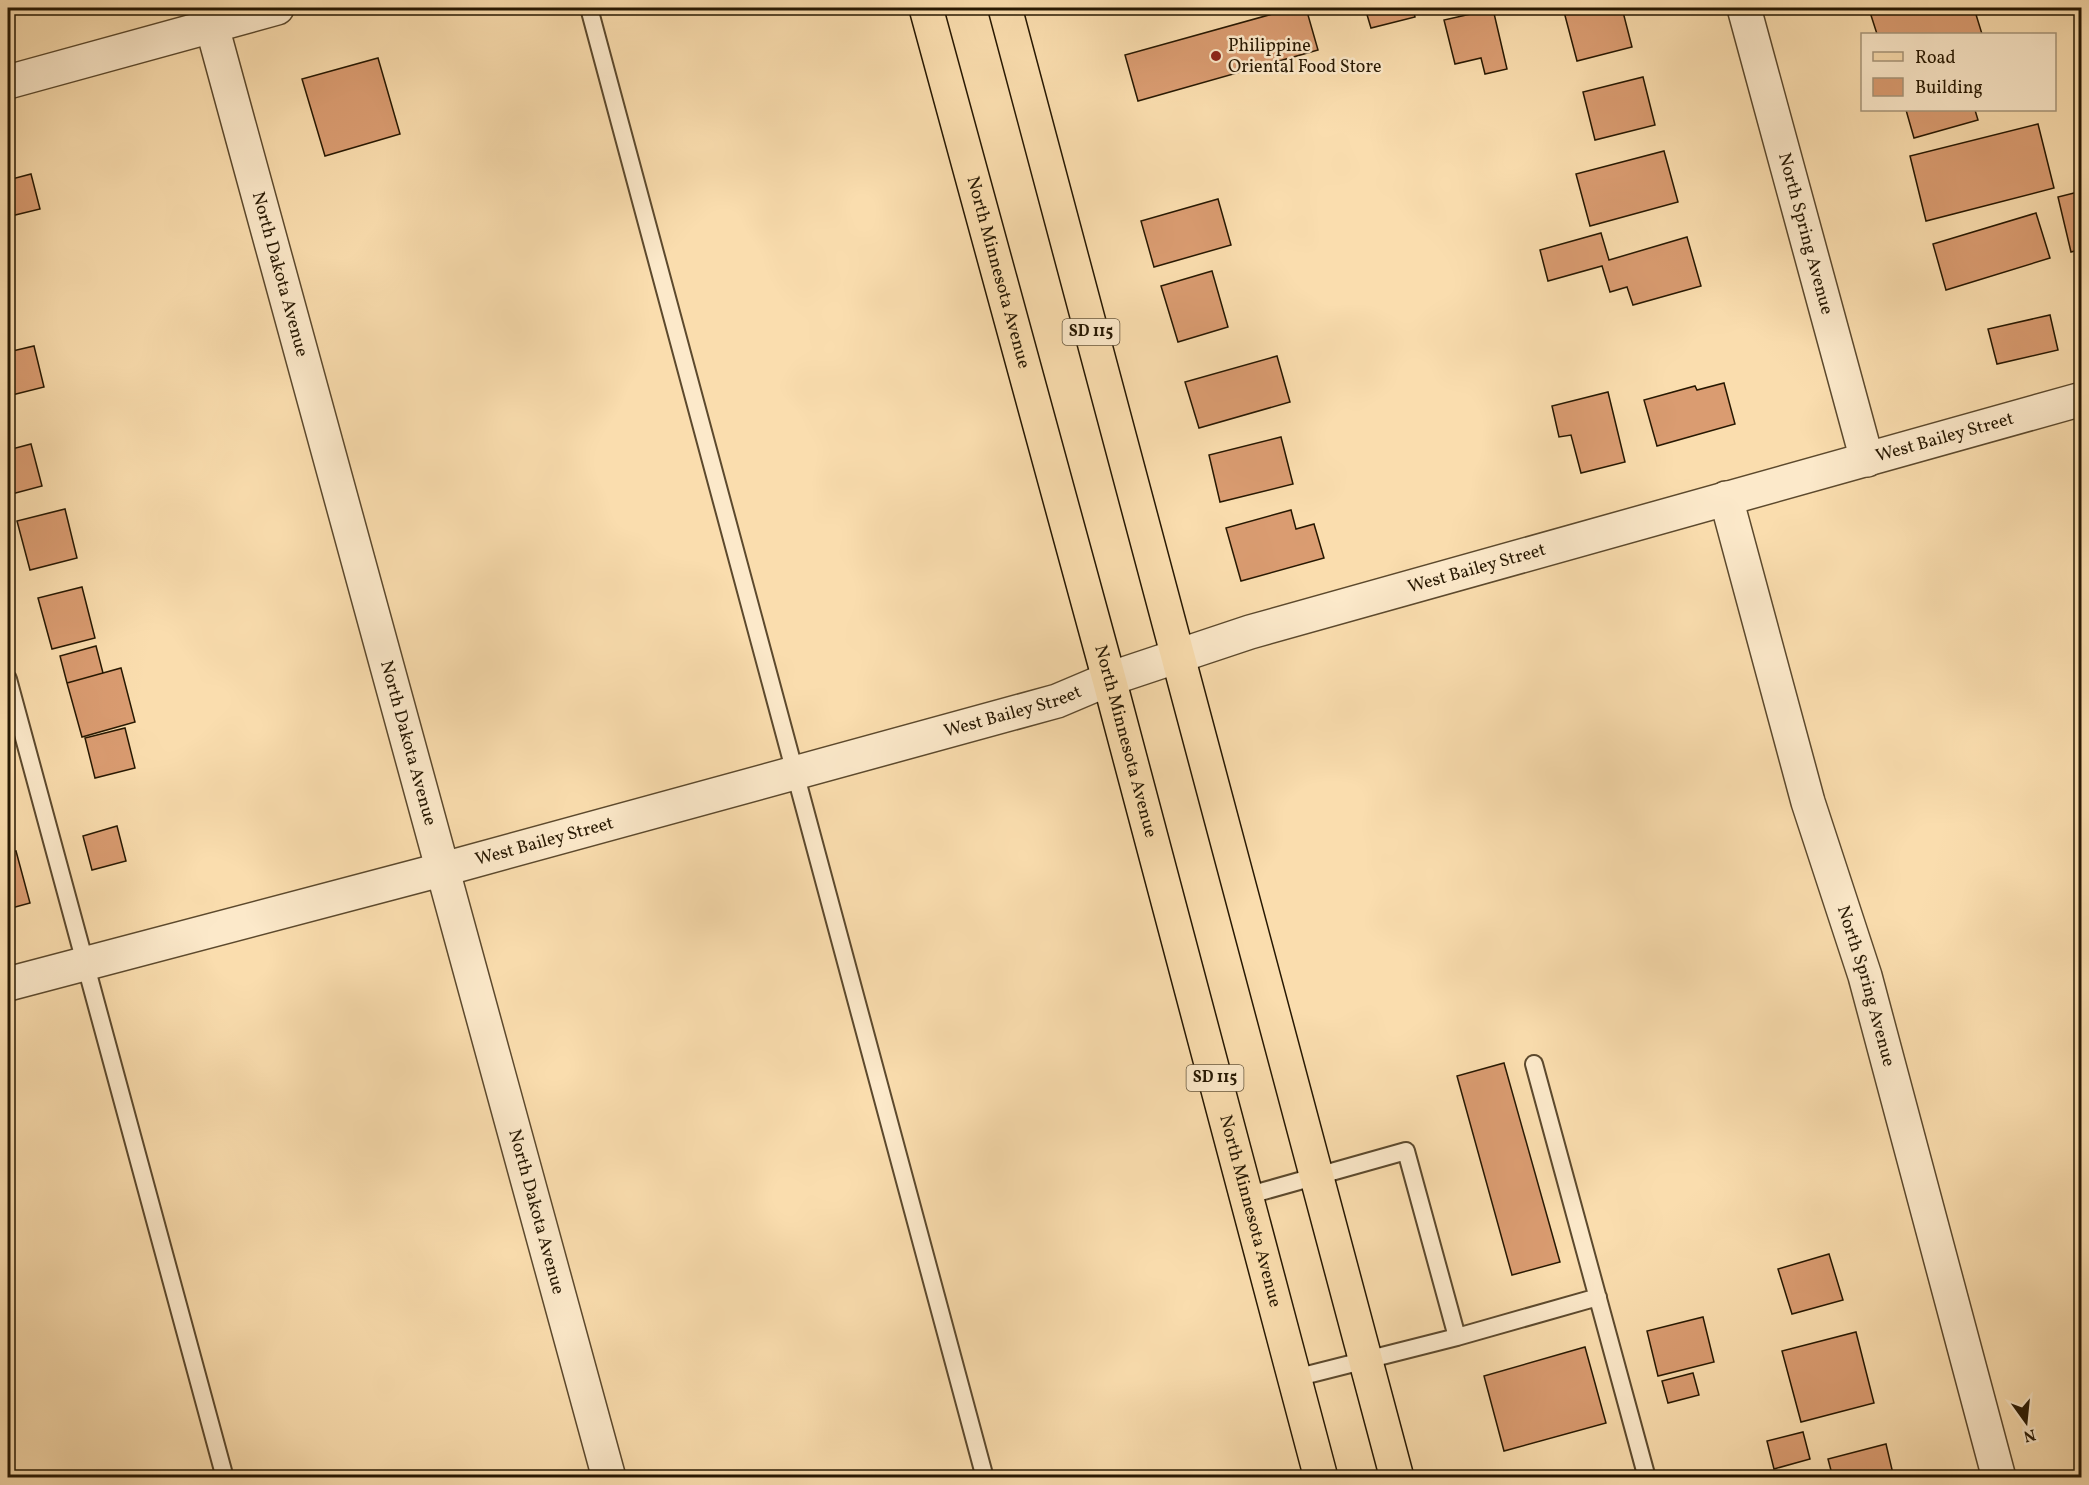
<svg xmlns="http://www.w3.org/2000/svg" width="2089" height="1485" font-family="Vollkorn,serif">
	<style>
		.building { fill: #da9c71; stroke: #271802; stroke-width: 1.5 }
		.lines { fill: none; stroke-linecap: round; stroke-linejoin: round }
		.service-casing { stroke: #5c492d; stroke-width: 20 }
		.minor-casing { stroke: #5c492d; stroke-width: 36 }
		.tertiary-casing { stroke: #5c492d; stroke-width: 36 }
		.primary-casing { stroke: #271802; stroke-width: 36 }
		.service { stroke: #fce9ca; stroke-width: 16 }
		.minor { stroke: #fce9ca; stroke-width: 33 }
		.tertiary { stroke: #fce9ca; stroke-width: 33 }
		.primary { stroke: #faddae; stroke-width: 33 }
		.poi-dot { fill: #8f2418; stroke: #fce9ca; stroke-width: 2 }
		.labels { text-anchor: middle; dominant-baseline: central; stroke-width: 5; stroke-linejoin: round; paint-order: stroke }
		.shield { fill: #fce9ca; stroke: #67573e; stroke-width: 1.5 }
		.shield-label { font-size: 16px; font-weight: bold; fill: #271802 }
		.poi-label { font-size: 18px; fill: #271802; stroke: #fce9ca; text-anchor: start }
		.street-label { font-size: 18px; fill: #271802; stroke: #fce9ca }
	</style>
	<rect width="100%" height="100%" fill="#faddae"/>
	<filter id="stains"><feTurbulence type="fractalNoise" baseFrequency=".00333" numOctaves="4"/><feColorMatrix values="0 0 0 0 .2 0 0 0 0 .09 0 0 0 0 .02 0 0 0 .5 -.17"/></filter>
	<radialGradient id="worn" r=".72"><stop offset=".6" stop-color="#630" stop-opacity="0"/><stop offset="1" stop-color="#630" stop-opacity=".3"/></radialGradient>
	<path class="building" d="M1294,8H1306L1318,50L1138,101L1125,55Z
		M1365,8H1413L1415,17L1371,28Z
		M1563,8H1622L1632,47L1577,61Z
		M1876,8H1974L1982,34H1877L1869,9Z
		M1493,9L1507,69L1485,74L1481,58L1455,64L1444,20Z
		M378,58L400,134L325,156L302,79Z
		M1643,77L1655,125L1595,140L1583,92Z
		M1906,110H1975L1978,120L1914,138Z
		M2038,124L2054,188L1926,221L1910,156Z
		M1664,151L1678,202L1590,226L1576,174Z
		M31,174L40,209L11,216L8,202V180Z
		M2082,191V249L2071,252L2058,197Z
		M1218,199L1231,245L1154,267L1141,221Z
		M2036,213L2050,258L1946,290L1933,244Z
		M1601,233L1609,260L1687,237L1701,286L1633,305L1627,287L1610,292L1602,266L1548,281L1540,250Z
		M1212,271L1228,327L1178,342L1161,286Z
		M2050,315L2058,350L1997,364L1988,329Z
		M34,346L44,387L8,396V352Z
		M1277,356L1290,402L1199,428L1185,382Z
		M1724,383L1735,424L1657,446L1644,400L1695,386L1697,390Z
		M1608,392L1625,462L1581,473L1571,435L1559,437L1552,406Z
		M1281,437L1293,484L1220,502L1209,455Z
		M31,444L42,486L8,495V450Z
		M65,509L77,558L30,570L17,521Z
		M1291,510L1296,529L1314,524L1324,558L1241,581L1226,528Z
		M82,587L95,638L52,649L38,598Z
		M96,646L103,673L67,683L60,656Z
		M121,668L135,722L82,737L67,683Z
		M125,728L135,768L95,778L85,738Z
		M117,826L126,861L92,870L83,836Z
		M16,851L30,903L8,909V853Z
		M1504,1063L1560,1262L1512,1275L1457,1076Z
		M1829,1254L1843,1300L1792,1314L1778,1269Z
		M1703,1317L1714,1362L1658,1376L1647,1331Z
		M1856,1332L1874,1403L1801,1422L1782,1351Z
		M1585,1347L1606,1423L1504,1451L1484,1376Z
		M1693,1373L1699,1395L1668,1403L1662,1381Z
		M1803,1432L1810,1459L1774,1469L1767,1441Z
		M1886,1444L1894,1478H1833L1828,1459Z"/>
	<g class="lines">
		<g class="service-casing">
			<path id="service" d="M589,8L985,1478
				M8,679L225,1478
				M1534,1064L1647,1478
				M1246,1196L1406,1151L1457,1337
				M1295,1378L1457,1337L1598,1297"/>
		</g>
		<g class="minor-casing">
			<g id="minor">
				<path id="s1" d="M207,8L609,1478"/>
				<path id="s2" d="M1744,8L1867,460"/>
				<path id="s3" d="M1726,498L1808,802L1865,976L1999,1478"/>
				<path id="s4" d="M8,984L444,869L1057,701L1109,679L1250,632L2082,399"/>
			</g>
		</g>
		<g class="tertiary-casing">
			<path id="tertiary" d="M8,82L277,8"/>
		</g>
		<g class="primary-casing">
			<g id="primary">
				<path id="s5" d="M926,8L1109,679L1321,1478"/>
				<path d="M1005,8L1397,1478"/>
			</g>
		</g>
		<use href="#service" class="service"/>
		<use href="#minor" class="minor"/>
		<use href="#tertiary" class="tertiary"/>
		<use href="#primary" class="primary"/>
	</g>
	<circle class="poi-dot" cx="1216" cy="56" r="6"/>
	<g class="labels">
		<g class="shield">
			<rect x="1062.5" y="319" width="57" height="26" rx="4.5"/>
			<rect x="1186.5" y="1065" width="57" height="26" rx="4.5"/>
		</g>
		<g class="shield-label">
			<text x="1091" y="332">SD 115</text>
			<text x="1215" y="1078">SD 115</text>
		</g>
		<g class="poi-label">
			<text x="1228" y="46">Philippine<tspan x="1228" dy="21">Oriental Food Store</tspan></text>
		</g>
		<g class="street-label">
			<text stroke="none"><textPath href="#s2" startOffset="234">North Spring Avenue</textPath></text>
			<text stroke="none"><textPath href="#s5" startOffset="274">North Minnesota Avenue</textPath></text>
			<text stroke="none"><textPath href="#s1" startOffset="276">North Dakota Avenue</textPath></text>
			<text stroke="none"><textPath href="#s4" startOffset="2013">West Bailey Street</textPath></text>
			<text stroke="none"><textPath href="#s4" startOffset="1527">West Bailey Street</textPath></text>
			<text stroke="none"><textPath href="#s4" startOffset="1041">West Bailey Street</textPath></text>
			<text stroke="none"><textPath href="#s1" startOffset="762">North Dakota Avenue</textPath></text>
			<text stroke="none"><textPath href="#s5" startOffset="760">North Minnesota Avenue</textPath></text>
			<text stroke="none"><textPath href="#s4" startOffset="555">West Bailey Street</textPath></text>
			<text stroke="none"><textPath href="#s3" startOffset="508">North Spring Avenue</textPath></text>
			<text stroke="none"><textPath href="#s1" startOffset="1248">North Dakota Avenue</textPath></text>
			<text stroke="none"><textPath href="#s5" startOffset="1246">North Minnesota Avenue</textPath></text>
		</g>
	</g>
	<rect width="2089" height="1485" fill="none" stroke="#faddae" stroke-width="30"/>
	<rect x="9" y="9" width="2071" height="1467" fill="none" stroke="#271802" stroke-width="3"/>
	<rect x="15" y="15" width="2059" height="1455" fill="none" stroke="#271802" stroke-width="1.5"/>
	<rect x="1861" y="33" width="195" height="78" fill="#fce9ca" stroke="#a7957a" stroke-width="1.5"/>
	<rect x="1873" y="52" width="30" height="9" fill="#faddae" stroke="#a7957a" stroke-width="1.5"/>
	<text x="1915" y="63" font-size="18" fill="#271802">Road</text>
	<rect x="1873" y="78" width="30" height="18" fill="#da9c71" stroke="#a7957a" stroke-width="1.5"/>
	<text x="1915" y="93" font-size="18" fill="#271802">Building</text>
	<g transform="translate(2026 1422) rotate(165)" stroke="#fce9ca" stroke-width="4.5" paint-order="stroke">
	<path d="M0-4.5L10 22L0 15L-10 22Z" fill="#271802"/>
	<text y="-9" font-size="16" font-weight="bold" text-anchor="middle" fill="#271802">N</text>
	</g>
	<rect width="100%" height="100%" filter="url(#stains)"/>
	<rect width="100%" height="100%" fill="url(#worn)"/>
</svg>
